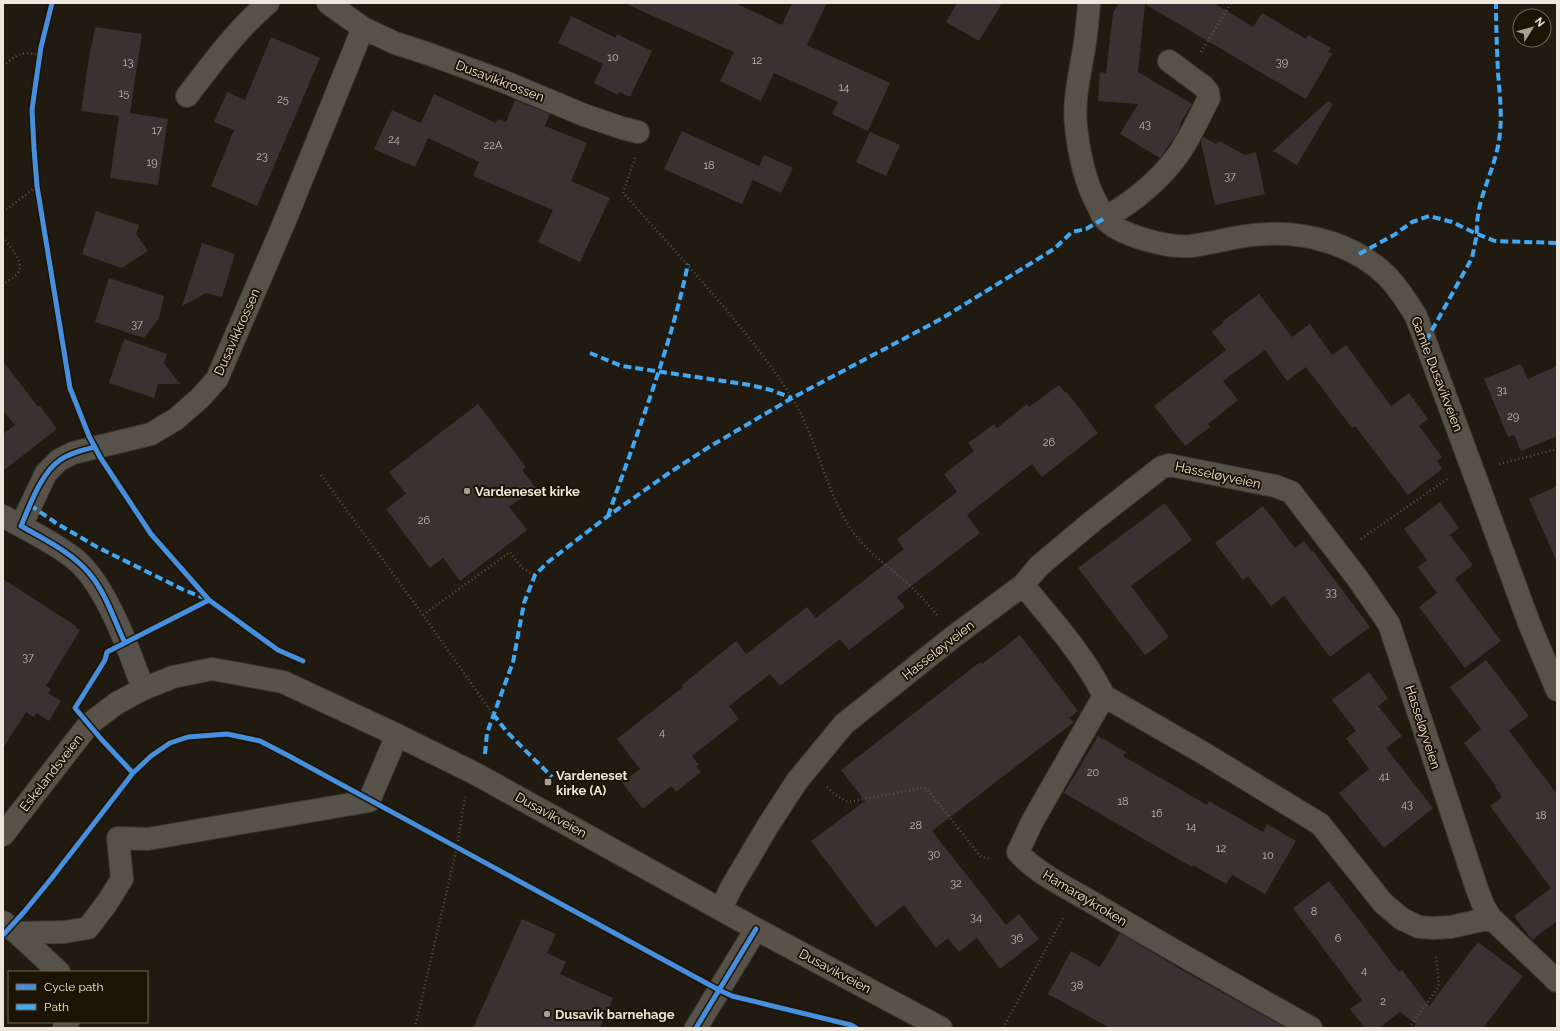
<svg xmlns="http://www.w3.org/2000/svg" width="1560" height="1031" font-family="Raleway,sans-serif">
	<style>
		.building { fill: #3a3132 }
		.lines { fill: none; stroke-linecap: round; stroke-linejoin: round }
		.minor-casing { stroke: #3b3730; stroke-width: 24 }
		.major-casing { stroke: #3b3730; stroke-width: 24 }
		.path { stroke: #56524b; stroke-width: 2.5; stroke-dasharray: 1 3; stroke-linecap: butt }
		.minor { stroke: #565149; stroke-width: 22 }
		.major { stroke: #5a5248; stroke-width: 22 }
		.quiet { stroke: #3fa9f5; stroke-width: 4; stroke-dasharray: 8 4; stroke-linecap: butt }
		.cycleway-casing { stroke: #1d1302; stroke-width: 8 }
		.cycleway { stroke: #468fdf; stroke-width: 5 }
		.poi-dot { fill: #a69f94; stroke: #1d1302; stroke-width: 1.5 }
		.labels { text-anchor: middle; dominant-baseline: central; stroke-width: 4; stroke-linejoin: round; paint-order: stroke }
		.number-label { font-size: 11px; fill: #c1b9b1 }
		.street-label { font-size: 13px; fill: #eee6db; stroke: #1d1302 }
		.poi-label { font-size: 13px; font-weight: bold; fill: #eee6db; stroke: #1d1302; text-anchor: start }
	</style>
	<rect width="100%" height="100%" fill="#201a10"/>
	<path class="building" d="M624,3H735L782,25L792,3H827L807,45L890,83L868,131L832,114L838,102L774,73L761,101L720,81L734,52Z
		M957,3H1002L979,41L946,22Z
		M1119,3H1214L1253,27L1262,13L1306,39L1308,35L1331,48L1328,52L1332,54L1306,99L1145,4L1138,72L1192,104L1180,124L1181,125L1176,135L1160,158L1120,134L1138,104L1098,101L1100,72L1106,73L1113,13Z
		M571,16L616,38L617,34L652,51L630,97L619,92L618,95L594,83L603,64L558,43Z
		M95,27L142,34L130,113L168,119L158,185L110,178L119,116L81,111L91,45H92Z
		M271,37L320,58L257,206L211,186L234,130L214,122L227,92L245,100Z
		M434,94L496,123L498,119L506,122L515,100L550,114L545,126L587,143L571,181L610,198L580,262L538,242L553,210L473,176L479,162L428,138L415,167L374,149L392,110L421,123Z
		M1328,101L1333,104L1297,165L1273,151Z
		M682,131L759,166L742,204L664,169Z
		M870,132L900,145L886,176L856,162Z
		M1203,137L1216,144L1219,141L1245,155L1256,152L1265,194L1215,205L1201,142Z
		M764,155L793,168L781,193L753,180Z
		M96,211L139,225L136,234L148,251L122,268L82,254Z
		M202,243L235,254L222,297L206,293L182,306Z
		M109,278L164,296L159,318L144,338L95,322Z
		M1259,294L1292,337L1310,324L1332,355L1346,345L1391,406L1409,393L1428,419L1419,426L1442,457L1437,461L1442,469L1408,495L1355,426L1352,428L1306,367L1287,381L1265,350L1223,381L1238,400L1208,424L1210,427L1185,446L1154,406L1226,350L1212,332L1224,322L1223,321Z
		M124,339L167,354L164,363L180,384H158L154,398L109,383Z
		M3,361L38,407L40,406L57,429L3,471V434L15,425L3,410Z
		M1521,364L1528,379L1557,366V436L1521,451L1514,435L1508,437L1484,379Z
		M1059,385L1065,393L1066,391L1098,433L1042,477L1032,464L967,515L980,533L897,597L905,607L849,650L840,639L780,686L770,674L729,706L739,719L692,756L699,765L696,766L701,772L676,792L671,786L643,809L622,783L640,769L617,739L683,687L682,685L736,641L746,654L807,607L816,618L904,549L897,539L957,492L944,474L974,451L968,443L994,424L997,428L1027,404L1029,407Z
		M478,404L526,467L522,470L536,488L509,507L527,530L460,581L443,558L430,568L386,509L406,494L389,472Z
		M1557,486V562L1529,499Z
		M1440,502L1459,528L1450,535L1473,565L1455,579L1501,641L1465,668L1419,607L1437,593L1418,567L1427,560L1404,529Z
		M1165,503L1192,540L1131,586L1169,637L1145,655L1078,568Z
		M1263,506L1295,548L1304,541L1312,552L1313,551L1370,627L1330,657L1284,596L1271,606L1248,576L1243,580L1215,543Z
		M3,579L76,626L75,627L80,630L46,686L51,689L48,693L61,701L49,721L36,713L34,717L26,712L3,748Z
		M1020,635L1078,711L1069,718L1074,722L932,831L1006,925L1019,914L1039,939L1000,969L977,938L959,952L948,938L936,948L904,905L876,927L811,841L865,801L841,770L980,662L982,664Z
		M1486,660L1529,716L1509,731L1557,794V921L1532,940L1514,916L1551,888L1490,806L1502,797L1495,787L1496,786L1464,743L1481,729L1450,687Z
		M1369,672L1388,698L1378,706L1402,736L1386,748L1433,808L1384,848L1339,793L1369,769L1346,738L1356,731L1332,700Z
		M1098,736L1126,752L1123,756L1207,805L1209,801L1263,832L1267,824L1296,841L1265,894L1232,875L1226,884L1193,865L1192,867L1064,793Z
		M1329,881L1399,972L1402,970L1429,1006L1478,942L1523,976L1483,1028H1413L1416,1024L1400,1012L1379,1028H1365L1350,1009L1362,1000L1293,908Z
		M522,919L556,934L547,953L566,962L560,974L613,998L600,1028H473Z
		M1120,933L1182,970L1286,1028H1110L1048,994L1071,951L1100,967Z"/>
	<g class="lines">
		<g class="minor-casing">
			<path id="minor" d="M328,3L363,28L395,43L429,54L505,82L584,115L622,128L638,132
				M1089,3C1088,16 1087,29 1085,42C1081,70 1073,98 1076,126C1079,154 1084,180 1097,204C1100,209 1101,214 1104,218C1119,236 1169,248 1191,246C1217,243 1241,234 1266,234C1310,232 1356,245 1388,277C1399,289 1408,303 1416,316L1529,623L1557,690
				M187,96C212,64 236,30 268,3
				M1105,218C1133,202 1158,182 1178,155C1190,138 1199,117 1209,98L1208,92L1203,86L1169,61
				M3,516C27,530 54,542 76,560C106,585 130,652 143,689
				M21,526L46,473L59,460L73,453L151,434L176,419L200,398L217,379L284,223L363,28
				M1023,585C1052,620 1084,655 1104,696L1032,822L1018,852C1034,872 1073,891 1095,904C1166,947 1239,987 1311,1028
				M1104,696L1205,754L1320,824L1383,903L1402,919L1419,927L1433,928L1451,927L1491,918
				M721,909L731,888L769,824L797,781L844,724L953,637L1023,585L1039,566L1094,520L1162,467L1169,465L1275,486L1291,492L1358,579L1389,624L1477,889L1484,907L1491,918L1557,981
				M3,922L17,933L59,972
				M17,933L64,932L88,928L107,903L122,879L118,838L148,839L369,801L397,735
				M64,1028L68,1022
				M696,1028L756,929"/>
		</g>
		<g class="major-casing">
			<path id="major" d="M3,835L89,724L117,703L143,689L173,677L212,669L283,682L397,735L476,774L756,929L941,1028"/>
		</g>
		<path class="path" d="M1201,52L1231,3
			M3,66C18,54 21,51 40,55
			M635,158L623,193C660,234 697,275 733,318C754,344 775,370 792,398C817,438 824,486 849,526C864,550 888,566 909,585C920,595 929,605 938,616
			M3,212L37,186
			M3,237C9,246 25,261 18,273C15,277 7,281 3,285
			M1499,464L1557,449
			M321,475L423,615L493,714
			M1361,539L1447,479
			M423,615L510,552L522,568L535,575
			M107,746L133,773
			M827,787L837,796L848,802L922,788L927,789L981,857L992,859
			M415,1028L457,847L465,797
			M1003,1028L1064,916
			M1409,1028L1439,986L1436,955"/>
		<use href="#minor" class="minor"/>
		<use href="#major" class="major"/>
		<path class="quiet" d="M1359,254L1394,235L1412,222L1429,216L1452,222L1477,234C1475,203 1492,176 1498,146C1503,122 1500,97 1498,73C1497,50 1496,27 1496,3
			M1426,341L1472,258L1477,234L1495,241L1557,243
			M590,353L622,366L750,385L771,390L792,398
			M30,505L56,523L97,547L184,590L204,598
			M608,516C637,433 670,350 688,264
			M493,714L507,732L552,777
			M485,754L487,733L513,662L524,603L535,575L548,562L608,516L669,473L709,447L792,398L941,319L1054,249L1072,232L1086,229L1105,218"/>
		<g class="cycleway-casing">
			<path id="cycleway" d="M52,3L41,47L36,81L32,110L34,148L37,186L70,388L89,436L100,457L151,534L209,600L278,650L303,661
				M95,447C83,450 70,453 60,460C41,473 30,505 21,526C44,539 71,552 89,573C106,593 114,620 125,643
				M133,773L102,740L75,708L105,660L107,652L209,600
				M3,935L24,912L51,879L133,773L151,756L170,743L188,737L227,734L260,741L289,756L719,990L732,996L851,1025L856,1028
				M696,1028L756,929"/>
		</g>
		<use href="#cycleway" class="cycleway"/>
	</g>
	<g class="poi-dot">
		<circle cx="467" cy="491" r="4"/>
		<rect x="544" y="778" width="8" height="8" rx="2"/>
		<circle cx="547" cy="1014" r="4"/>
	</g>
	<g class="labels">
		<g class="number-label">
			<text x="613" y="57">10</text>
			<text x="757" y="60">12</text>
			<text x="128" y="62">13</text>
			<text x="1282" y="62">39</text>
			<text x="844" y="87">14</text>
			<text x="124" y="93">15</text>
			<text x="283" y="99">25</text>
			<text x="1145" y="124">43</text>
			<text x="157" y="130">17</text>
			<text x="394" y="139">24</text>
			<text x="493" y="145">22A</text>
			<text x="262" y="156">23</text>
			<text x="152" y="162">19</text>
			<text x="709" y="165">18</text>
			<text x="1230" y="176">37</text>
			<text x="137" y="324">37</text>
			<text x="1502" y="390">31</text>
			<text x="1513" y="416">29</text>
			<text x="1049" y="442">26</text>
			<text x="424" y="520">26</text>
			<text x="1331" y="592">33</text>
			<text x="28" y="657">37</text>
			<text x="662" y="732">4</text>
			<text x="1093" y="772">20</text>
			<text x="1384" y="776">41</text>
			<text x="1123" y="801">18</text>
			<text x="1407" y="804">43</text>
			<text x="1157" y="813">16</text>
			<text x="1541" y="815">18</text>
			<text x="916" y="825">28</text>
			<text x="1191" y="826">14</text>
			<text x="1221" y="848">12</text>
			<text x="934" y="854">30</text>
			<text x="1268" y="855">10</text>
			<text x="956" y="883">32</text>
			<text x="1314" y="911">8</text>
			<text x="976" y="917">34</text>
			<text x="1017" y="938">36</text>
			<text x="1338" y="938">6</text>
			<text x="1364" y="970">4</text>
			<text x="1077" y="985">38</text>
			<text x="1383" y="1001">2</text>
		</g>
		<g class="street-label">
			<text transform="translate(500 81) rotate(21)">Dusavikkrossen</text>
			<text transform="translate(237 332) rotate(-66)">Dusavikkrossen</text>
			<text transform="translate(1437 374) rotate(69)">Gamle Dusavikveien</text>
			<text transform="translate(1218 475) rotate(12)">Hasseløyveien</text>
			<text transform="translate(938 650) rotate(-38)">Hasseløyveien</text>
			<text transform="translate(1423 727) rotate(72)">Hasseløyveien</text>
			<text transform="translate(51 773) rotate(-52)">Eskelandsveien</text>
			<text transform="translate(551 815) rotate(29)">Dusavikveien</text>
			<text transform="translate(1085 898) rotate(31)">Hamarøykroken</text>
			<text transform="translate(835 971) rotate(28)">Dusavikveien</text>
		</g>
		<g class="poi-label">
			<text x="475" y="491">Vardeneset kirke</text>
			<text x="556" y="775">Vardeneset<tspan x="556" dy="15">kirke (A)</tspan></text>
			<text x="555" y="1014">Dusavik barnehage</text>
		</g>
	</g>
	<rect width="1560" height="1031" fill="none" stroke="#eee6db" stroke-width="8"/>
	<rect x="8" y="971" width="140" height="52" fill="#1d1302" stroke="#716759"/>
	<rect x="16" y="984" width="20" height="6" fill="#468fdf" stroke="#716759"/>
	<text x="44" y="991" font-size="12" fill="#eee6db">Cycle path</text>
	<rect x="16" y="1004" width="20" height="6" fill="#3fa9f5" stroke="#716759"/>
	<text x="44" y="1011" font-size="12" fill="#eee6db">Path</text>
	<g transform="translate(1532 28) rotate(53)"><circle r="19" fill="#1d1302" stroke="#716759"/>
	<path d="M0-3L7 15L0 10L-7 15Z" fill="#a69f94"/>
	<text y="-6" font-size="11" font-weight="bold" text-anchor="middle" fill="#eee6db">N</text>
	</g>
</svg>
